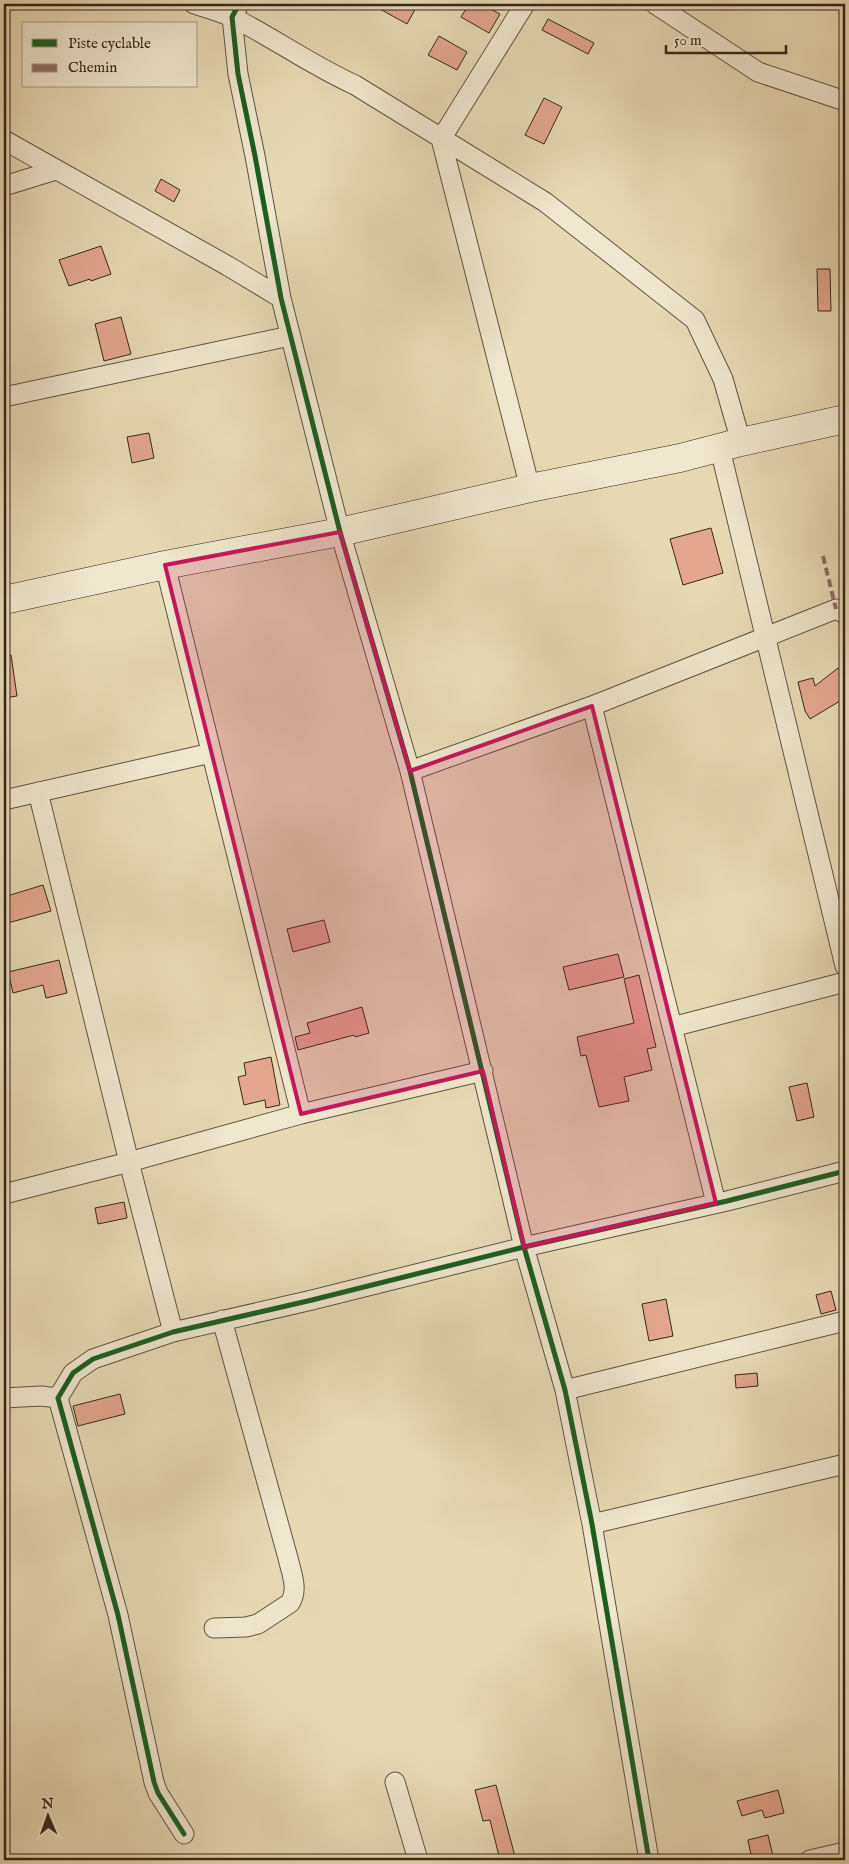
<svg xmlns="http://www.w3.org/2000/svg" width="849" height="1864" font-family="'IM FELL English',serif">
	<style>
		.building { fill: #e4a78d; stroke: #35271a }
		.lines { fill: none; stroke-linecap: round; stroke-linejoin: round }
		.street-casing { stroke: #625440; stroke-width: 21 }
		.secondary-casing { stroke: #35271a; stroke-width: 29 }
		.street { stroke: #efe7ce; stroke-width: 19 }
		.secondary { stroke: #efe7ce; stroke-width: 28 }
		.quiet { stroke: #8d6e63; stroke-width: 4; stroke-dasharray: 8 4; stroke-linecap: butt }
		.cycleway-casing { stroke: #efe7ce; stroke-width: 8 }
		.cycleway { stroke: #1b5e20; stroke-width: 5 }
		.marked { fill: #c2185b; fill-opacity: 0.2; stroke: #c2185b; stroke-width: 4; stroke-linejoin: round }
	</style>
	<rect width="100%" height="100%" fill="#e7dab3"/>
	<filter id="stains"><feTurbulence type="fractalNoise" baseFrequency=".004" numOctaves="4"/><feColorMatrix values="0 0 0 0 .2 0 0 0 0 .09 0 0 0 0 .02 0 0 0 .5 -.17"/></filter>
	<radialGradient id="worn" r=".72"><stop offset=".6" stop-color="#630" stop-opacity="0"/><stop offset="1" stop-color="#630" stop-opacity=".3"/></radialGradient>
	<path class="building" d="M371,4H418L407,24Z
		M469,4H481L500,14L489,33L461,17Z
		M548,19L594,43L588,54L542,30Z
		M439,36L467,52L457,70L428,55Z
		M544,98L562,107L544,144L525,135Z
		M161,179L180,190L174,202L155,191Z
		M101,246L111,274L91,281L90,279L69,286L59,260Z
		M817,269H830L831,311H818Z
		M121,317L131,354L104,361L95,324Z
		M149,433L154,458L132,463L127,437Z
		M711,528L723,573L683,585L670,539Z
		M4,655H11L17,696L4,698Z
		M838,668L845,678V698L810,719L805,711L798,682L813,678L815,686Z
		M43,885L51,911L4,924V897Z
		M324,920L330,942L293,952L287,929Z
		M618,954L624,977L569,990L563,967Z
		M59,960L67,993L46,998L43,985L13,993L8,972Z
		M639,975L656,1047L647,1049L652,1070L624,1077L629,1101L599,1107L586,1055L581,1056L577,1037L634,1023L624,979Z
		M362,1007L369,1033L355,1037L354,1035L298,1050L295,1037L310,1033L307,1023Z
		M271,1057L280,1105L266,1108L265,1100L244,1105L238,1077L246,1075L244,1063Z
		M807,1083L814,1117L797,1121L789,1087Z
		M124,1202L127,1218L98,1224L95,1208Z
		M831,1291L836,1310L821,1314L816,1295Z
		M666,1299L673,1336L649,1341L642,1304Z
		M757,1373L758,1386L736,1388L735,1375Z
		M120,1394L125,1414L78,1426L73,1406Z
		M496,1785L505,1819L516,1860H500L490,1820L483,1821L475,1790Z
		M778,1790L784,1813L765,1818L762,1810L742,1816L737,1801Z
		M768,1835L774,1860H752L748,1840Z"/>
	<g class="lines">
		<g class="street-casing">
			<path id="street" d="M194,4C207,8 221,12 234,18C275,39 313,66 355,85L545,202L695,320L723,379L741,442
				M239,4L232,17L238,74L255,156L281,298L340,532L410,771L524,1247L565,1390L592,1524L649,1860
				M525,4L441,139L530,488
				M655,4L758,72L845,101
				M4,140L228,266L281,298
				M4,186L56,170
				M4,397L290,336
				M720,449L845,966
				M165,565L301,1114
				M592,706L716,1203
				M410,771L592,706L836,609L845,614
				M38,792L129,1162L173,1332
				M4,800L211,753
				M672,1027L845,982
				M4,1194L129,1162L301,1114L483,1071
				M565,1390L845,1321
				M4,1398L41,1396L58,1398
				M592,1524L845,1464
				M214,1628L246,1627L258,1624L290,1603C299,1590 291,1572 288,1558L222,1320
				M395,1782L418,1860
				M184,1834L158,1793L154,1782L118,1615L58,1398L73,1373L93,1359L173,1332L312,1300L524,1247L727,1201L845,1171
				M810,1860L845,1852"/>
		</g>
		<g class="secondary-casing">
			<path id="secondary" d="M4,600L165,565L340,532L530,488L680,458L741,442L845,419"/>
		</g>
		<use href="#street" class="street"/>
		<use href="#secondary" class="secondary"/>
		<path class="quiet" d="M823,556L836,609"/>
		<g class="cycleway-casing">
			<path id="cycleway" d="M239,4L232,17L238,74L255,156L281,298L340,532L410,771L524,1247L565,1390L592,1524L649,1860
				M184,1834L158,1793L154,1782L118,1615L58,1398L73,1373L93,1359L173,1332L312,1300L524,1247L727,1201L845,1171"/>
		</g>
		<use href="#cycleway" class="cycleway"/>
	</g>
	<path class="marked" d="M340,532L410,771L592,706L716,1203L524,1247L483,1071L301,1114L165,565Z"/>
	<rect width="849" height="1864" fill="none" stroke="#e7dab3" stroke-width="20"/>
	<rect x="5" y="5" width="839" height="1854" fill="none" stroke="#35271a" stroke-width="2.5"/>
	<rect x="10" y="10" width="829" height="1844" fill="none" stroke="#35271a"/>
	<rect x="22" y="22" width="175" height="65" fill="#efe7ce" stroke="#a59a86"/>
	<rect x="32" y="39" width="25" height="8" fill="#1b5e20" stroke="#a59a86"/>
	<text x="68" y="48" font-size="15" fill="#35271a">Piste cyclable</text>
	<rect x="32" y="64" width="25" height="8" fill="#8d6e63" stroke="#a59a86"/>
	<text x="68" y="72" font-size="15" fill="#35271a">Chemin</text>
	<g transform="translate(48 1816) rotate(358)" stroke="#efe7ce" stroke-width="4" paint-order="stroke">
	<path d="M0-4L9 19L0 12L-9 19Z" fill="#35271a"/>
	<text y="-8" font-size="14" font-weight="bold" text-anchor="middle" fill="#35271a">N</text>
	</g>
	<path d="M666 45v8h120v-8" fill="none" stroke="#35271a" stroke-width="2.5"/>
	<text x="674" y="45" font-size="15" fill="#35271a" stroke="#efe7ce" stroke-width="4" paint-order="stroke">50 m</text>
	<rect width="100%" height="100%" filter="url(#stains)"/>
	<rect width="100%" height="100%" fill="url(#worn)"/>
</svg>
